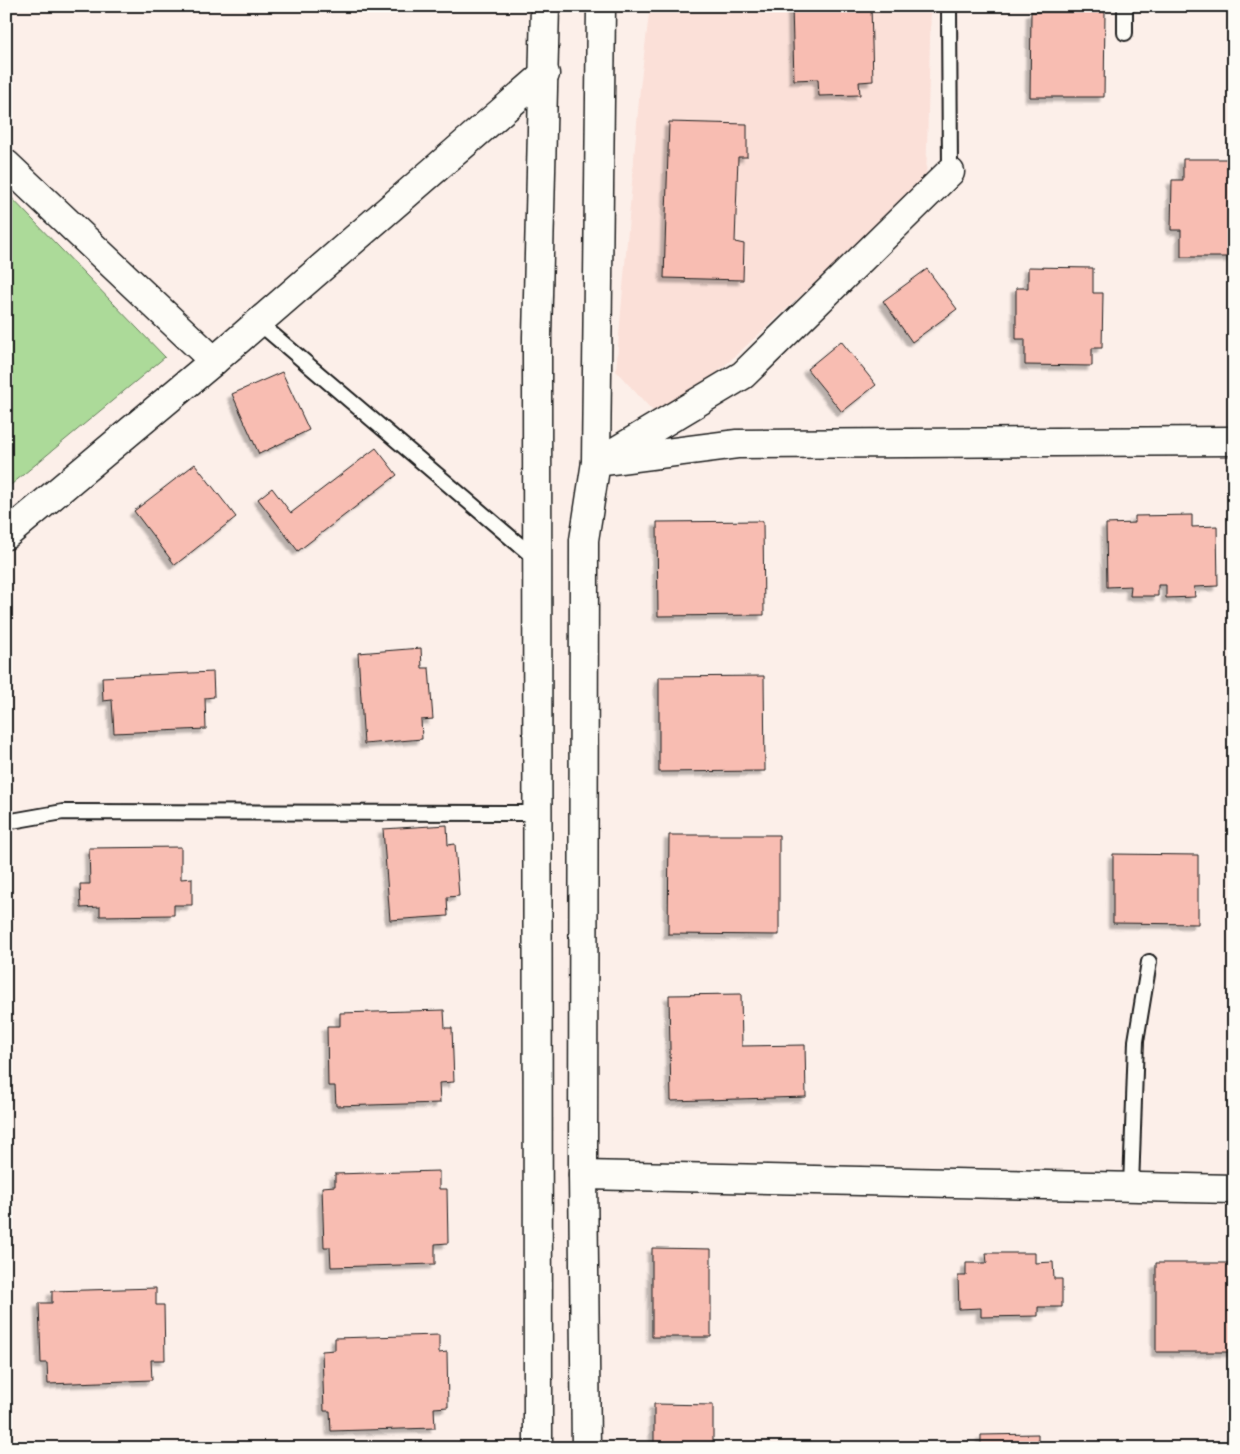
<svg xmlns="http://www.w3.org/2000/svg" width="1240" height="1454" font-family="Sriracha,sans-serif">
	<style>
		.built { fill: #fbe0d8 }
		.green { fill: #acda99; stroke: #647b5a }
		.building { fill: #f8bdb2; stroke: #1c1c1c; filter: url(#shadow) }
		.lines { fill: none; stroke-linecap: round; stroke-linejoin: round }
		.service-casing { stroke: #1c1c1c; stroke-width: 18 }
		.minor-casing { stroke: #1c1c1c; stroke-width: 31 }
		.tertiary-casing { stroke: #1c1c1c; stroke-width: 31 }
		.secondary-casing { stroke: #1c1c1c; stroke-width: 31 }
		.service { stroke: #fdfcf7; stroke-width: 14 }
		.minor { stroke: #fdfcf7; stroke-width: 28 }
		.tertiary { stroke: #fdfcf7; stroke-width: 28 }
		.secondary { stroke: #fdfcf7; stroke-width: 28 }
	</style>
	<defs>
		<filter id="shadow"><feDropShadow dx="-4.5" dy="4.5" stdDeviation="1" flood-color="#0004"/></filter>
	</defs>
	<rect width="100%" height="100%" fill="#fcefe9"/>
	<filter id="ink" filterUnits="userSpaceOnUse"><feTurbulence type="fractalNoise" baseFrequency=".02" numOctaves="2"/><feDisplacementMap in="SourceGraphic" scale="10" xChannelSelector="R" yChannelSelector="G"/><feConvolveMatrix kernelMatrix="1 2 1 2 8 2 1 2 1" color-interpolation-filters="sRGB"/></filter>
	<g filter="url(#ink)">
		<path class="built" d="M650,6H931L926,181L663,422L616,371L640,88Z"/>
		<path class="green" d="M6,192L165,357L6,489Z"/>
		<path class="building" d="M792,6H871L873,81L859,82L860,95L819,96L818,79L794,80Z
			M1031,12H1105L1104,97H1030Z
			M669,122L747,124V157H738L735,242L744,244L743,280L664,278Z
			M1183,159H1234V257H1181V230H1171L1172,180H1183Z
			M1028,267L1093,268V293H1103L1102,348H1092V366L1025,365V339H1016V288H1028Z
			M927,269L957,309L912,342L883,301Z
			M841,341L876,385L842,412L807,369Z
			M282,372L309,430L259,454L232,394Z
			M376,448L397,475L298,551L258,499L272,488L291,513Z
			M195,464L236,517L175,565L134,511Z
			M1192,515V527L1217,526L1218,586L1194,587L1195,597L1166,598V585H1158V596H1130L1131,586L1107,587L1106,524L1135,523V516Z
			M763,521L764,615L658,616L657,522Z
			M421,648L422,668H429L433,719L421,720L422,739L364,744L358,653Z
			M213,672L214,697L205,698L206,729L114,733L112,700L103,701L102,677Z
			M764,676L765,771L659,772V677Z
			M447,825L448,845L455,844L459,896L447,897L448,916L390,920L383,829Z
			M669,835H779V935L668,934Z
			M181,847V879L192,878V905H174V915L100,916V907L81,908L80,884H90L89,848Z
			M1113,854L1198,855V924L1113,923Z
			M741,994L742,1046L805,1045L806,1097L671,1101L669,995Z
			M444,1010L445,1028H452L454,1082L439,1083L440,1103L336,1106L335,1086H328L327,1026H340V1013Z
			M439,1171V1189H447L448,1243L435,1244V1264L331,1267L330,1247H324L322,1187L335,1186V1174Z
			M652,1248L711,1249V1337H652Z
			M986,1253H1035V1263L1053,1262L1054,1279H1062V1307H1038V1316L981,1317V1308L959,1309L958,1276H966V1263H987Z
			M1156,1263H1234V1352H1156Z
			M156,1288V1305H164L165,1360H151L152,1380L48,1384L47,1363H41L39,1303H52V1291Z
			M439,1335V1353L447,1352L448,1407L434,1408L435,1428L331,1431L330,1411H324L322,1351L335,1350V1338Z
			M654,1404L713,1405V1448H654Z
			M1038,1434V1442H1060V1448H957V1445H981V1435Z"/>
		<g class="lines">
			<g class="service-casing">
				<path id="service" d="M949,6L950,172
					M1125,33V6
					M258,322L537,560
					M6,822L63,812L538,813
					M1131,1187L1136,1041L1149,962"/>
			</g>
			<g class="minor-casing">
				<path id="minor" d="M6,164L214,361
					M606,457L743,375L950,172
					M596,462L737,444L1234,441
					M583,1175L1234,1189"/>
			</g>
			<g class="tertiary-casing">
				<path id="tertiary" d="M6,535L214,361L545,74"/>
			</g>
			<g class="secondary-casing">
				<path id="secondary" d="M538,1448L537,337L545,6
					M586,1448L583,1175L584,540L596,462L601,6"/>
			</g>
			<use href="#service" class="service"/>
			<use href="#minor" class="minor"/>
			<use href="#tertiary" class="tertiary"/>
			<use href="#secondary" class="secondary"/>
		</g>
	</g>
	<rect width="1240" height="1454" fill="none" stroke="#fdfcf7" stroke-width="25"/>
	<rect x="12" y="12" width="1215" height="1429" fill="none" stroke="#1c1c1c" stroke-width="2" filter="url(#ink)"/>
</svg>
